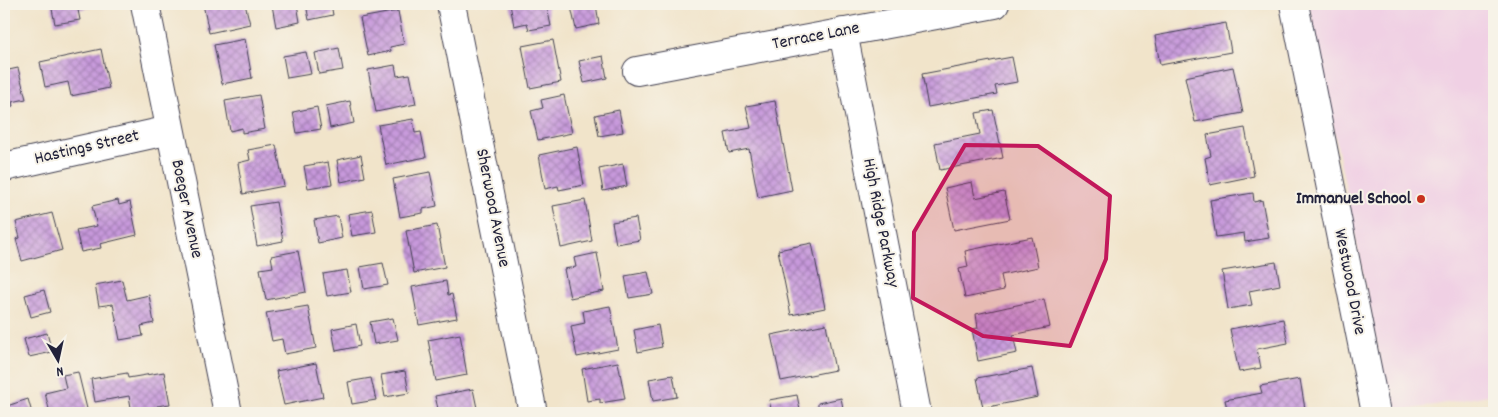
<svg xmlns="http://www.w3.org/2000/svg" width="1498" height="417" font-family="Dekko,sans-serif">
	<style>
		.built { fill: #f0d0e4 }
		.building { fill: url(#building-cross-hatch) }
		.lines { fill: none; stroke-linecap: round; stroke-linejoin: round }
		.minor-casing { stroke: #413f50; stroke-width: 30 }
		.minor { stroke: #fff; stroke-width: 28 }
		.marked { fill: #c2185b; fill-opacity: 0.2; stroke: #c2185b; stroke-width: 4; stroke-linejoin: round }
		.poi-dot { fill: #c8321e; stroke: #f7f3e8; stroke-width: 2 }
		.labels { text-anchor: middle; dominant-baseline: central; stroke-width: 4; stroke-linejoin: round; paint-order: stroke }
		.street-label { font-size: 18px; fill: #22223b; stroke: #f7f3e8 }
		.poi-label { font-size: 18px; font-weight: bold; fill: #22223b; stroke: #f7f3e8; text-anchor: end }
	</style>
	<defs>
		<pattern id="building-cross-hatch" width="8" height="8" patternUnits="userSpaceOnUse" patternTransform="scale(1.25)"><rect width="8" height="8" fill="#c799db"/><path d="M0 0l8 8M0 8l8-8" fill="none" stroke="#a17cb3"/></pattern>
	</defs>
	<rect width="100%" height="100%" fill="#f7f3e8"/>
	<filter id="ink" filterUnits="userSpaceOnUse"><feTurbulence type="fractalNoise" baseFrequency=".02" numOctaves="2"/><feDisplacementMap in="SourceGraphic" scale="10" xChannelSelector="R" yChannelSelector="G"/><feConvolveMatrix kernelMatrix="1 2 1 2 8 2 1 2 1" color-interpolation-filters="sRGB"/></filter>
	<filter id="wash" filterUnits="userSpaceOnUse"><feTurbulence type="fractalNoise" baseFrequency=".0096" numOctaves="4" result="noise"/><feDisplacementMap in="SourceGraphic" scale="20" xChannelSelector="R" yChannelSelector="G"/><feGaussianBlur stdDeviation="1.12" result="paint"/><feColorMatrix in="noise" values="0 0 0 0 0 0 0 0 0 0 0 0 0 0 0 0 0 1.4 0 .05"/><feComposite in="paint" operator="in"/></filter>
	<g filter="url(#wash)">
		<rect width="100%" height="100%" fill="#f1e4ca"/>
		<path class="built" d="M1309,4H1494V394L1391,413Z"/>
		<g id="blocks">
			<path class="building" d="M51,4H92V7L78,10L80,20L55,24Z
				M203,4H245L250,24L209,33Z
				M278,4H297L300,22L276,27L272,5Z
				M306,4H331L333,15L309,20Z
				M510,4H559L547,7L551,26L529,30L527,23L514,26Z
				M589,4H596L599,24L576,29L571,7Z
				M398,11L404,44L390,47L391,51L368,56L360,18Z
				M1226,23L1231,52L1160,65L1155,36Z
				M245,39L252,78L222,84L214,45Z
				M553,40L561,82L530,88L522,46Z
				M339,48L343,70L319,74L315,53Z
				M101,49L109,88L71,96L68,82L45,87L40,62Z
				M306,52L311,74L287,78L283,56Z
				M603,56L607,78L584,83L579,61Z
				M1012,57L1017,82L995,86L997,94L928,107L922,74Z
				M395,65L397,76L410,74L416,104L376,112L368,70Z
				M1233,67L1243,113L1195,122L1185,77Z
				M18,68L26,99L12,102L13,106L4,108V71Z
				M259,95L265,129L242,133V128L230,131L225,101Z
				M564,95L572,133L538,140L531,111L543,108L541,100Z
				M350,101L354,123L330,128L326,106Z
				M775,101L792,190L758,197L749,149L729,153L725,133L751,128L746,106Z
				M317,107L321,129L297,133L293,112Z
				M619,110L623,132L599,136L595,115Z
				M993,110L1003,158L940,170L935,143L980,134L976,113Z
				M413,119L415,133L421,132L426,157L386,165L378,125Z
				M1245,128L1254,176L1210,185L1205,158L1211,156L1207,135Z
				M276,145L284,186L243,194L238,163L250,160L248,150Z
				M577,147L584,185L559,190L558,186L545,189L539,155Z
				M361,155L365,177L341,182L337,160Z
				M328,162L332,184L308,188L304,166Z
				M623,164L627,186L603,191L599,169Z
				M430,172L437,206L423,209V213L400,217L393,179Z
				M972,182L975,198L1004,192L1010,219L954,230L945,188Z
				M1253,193L1254,202L1262,200L1269,238L1245,242L1244,233L1216,237L1210,200Z
				M118,200L119,205L130,202L137,235L100,244L101,248L81,252L76,230L97,226L92,206Z
				M585,200L592,241L561,248L553,206Z
				M276,202L283,241L257,246L250,206Z
				M372,210L376,232L352,236L348,214Z
				M52,213L62,250L22,261L16,239L20,238L16,222Z
				M338,216L342,238L318,243L314,220Z
				M636,218L640,240L616,244L612,222Z
				M437,225L445,267L414,273L406,231Z
				M1032,237L1038,267L1001,275L1004,290L965,298L959,269L968,267L965,251Z
				M812,243L825,308L791,315L778,250Z
				M298,251L306,292L266,300L260,269L273,267L271,256Z
				M597,253L604,291L570,298L564,269L576,267L574,258Z
				M1276,262L1280,285L1249,291L1252,305L1228,309L1222,271Z
				M383,263L388,285L364,289L360,267Z
				M347,270L351,292L327,296L323,274Z
				M648,272L653,294L629,298L625,276Z
				M122,280L127,300L149,295L154,323L141,326L143,336L120,340L113,304L99,306L95,285Z
				M446,281L448,295L452,294L457,318L419,325L412,287Z
				M44,290L50,312L31,317L25,295Z
				M1044,299L1050,327L1013,335L1017,353L978,361L972,329L978,328L976,314Z
				M308,306L316,348L285,354L282,339L272,341L266,313Z
				M610,306L618,349L577,357L571,326L585,323L583,311Z
				M393,318L398,340L374,344L370,322Z
				M1283,319L1288,343L1257,349L1261,368L1239,372L1230,329Z
				M356,324L360,346L336,351L332,329Z
				M826,324L835,370L781,381L771,335Z
				M658,325L662,347L638,352L634,330Z
				M47,333L52,352L29,357L24,339Z
				M460,334L467,375L436,381L428,340Z
				M618,362L625,399L600,403V399L587,401L582,369Z
				M316,363L323,397L284,405L276,371Z
				M1032,368L1038,397L983,408L977,378Z
				M405,371L409,393L385,397L381,375Z
				M78,372L88,413H50L45,393L66,388L63,375Z
				M164,372L170,404L157,406L159,413H132L129,396L95,402L91,379L127,373L128,378Z
				M673,375L677,397L653,401L649,379Z
				M371,378L376,400L352,404L348,382Z
				M1300,379L1305,409L1298,411V413H1228L1225,400L1262,393L1260,386Z
				M473,389L478,413H439L435,396Z
				M797,395L800,410L818,407V403L841,398L844,413H772L769,400Z
				M28,399L32,413H4V407Z"/>
		</g>
	</g>
	<g filter="url(#ink)">
		<use href="#blocks" fill-opacity="0" stroke="#413f50" stroke-width="1"/>
		<g class="lines">
			<g class="minor-casing">
				<path id="minor" d="M145,4L228,413
					M451,4L533,413
					M1294,4L1376,413
					M843,32L917,413
					M637,71L995,4
					M4,167L170,130"/>
			</g>
			<use href="#minor" class="minor"/>
		</g>
	</g>
	<path class="marked" d="M965,145L1038,146L1110,196L1106,259L1070,346L983,336L913,298L914,232Z"/>
	<circle class="poi-dot" cx="1421" cy="199" r="5"/>
	<g class="labels">
		<g class="street-label">
			<text transform="translate(816 37) rotate(-11)">Terrace Lane</text>
			<text transform="translate(87 148) rotate(-13)">Hastings Street</text>
			<text transform="translate(492 208) rotate(79)">Sherwood Avenue</text>
			<text transform="translate(186 209) rotate(78)">Boeger Avenue</text>
			<text transform="translate(880 223) rotate(79)">High Ridge Parkway</text>
			<text transform="translate(1349 282) rotate(79)">Westwood Drive</text>
		</g>
		<g class="poi-label">
			<text x="1411" y="199">Immanuel School</text>
		</g>
	</g>
	<rect width="1498" height="417" fill="none" stroke="#f7f3e8" stroke-width="20"/>
	<g transform="translate(58 360) rotate(171)" stroke="#f7f3e8" stroke-width="4" paint-order="stroke">
	<path d="M0-4L9 19L0 12L-9 19Z" fill="#22223b"/>
	<text y="-8" font-size="14" font-weight="bold" text-anchor="middle" fill="#22223b">N</text>
	</g>
</svg>
